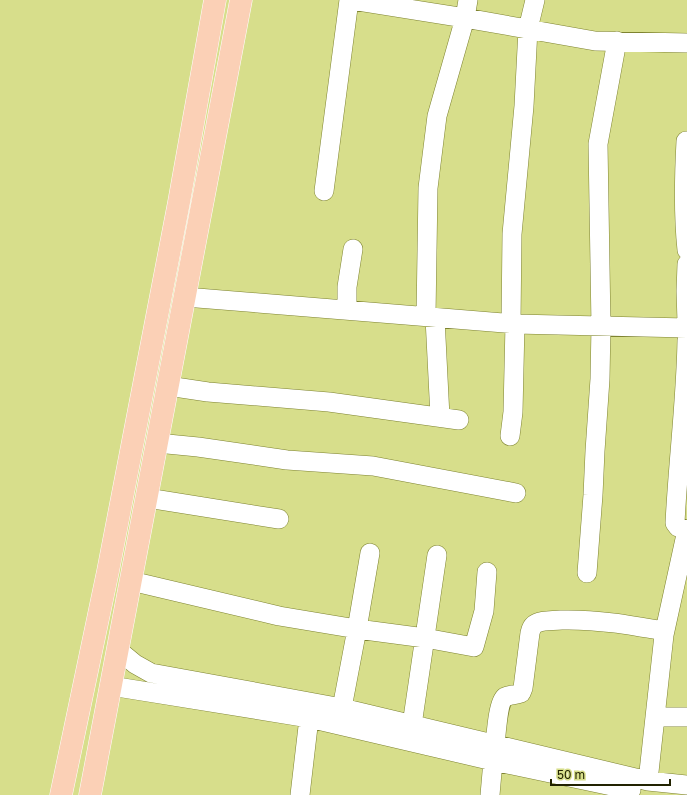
<svg xmlns="http://www.w3.org/2000/svg" width="687" height="795" font-family="'Golos Text',sans-serif">
	<style>
		.lines { fill: none; stroke-linecap: round; stroke-linejoin: round }
		.minor-casing { stroke: #7e8330; stroke-width: 20 }
		.major-casing { stroke: #fff; stroke-width: 23 }
		.minor { stroke: #fff; stroke-width: 19 }
		.major { stroke: #fbd0b6; stroke-width: 22 }
	</style>
	<rect width="100%" height="100%" fill="#d7de8b"/>
	<g class="lines">
		<g class="minor-casing">
			<path id="minor" d="M352,0L465,18L595,41L687,43
				M686,141C684,178 683,213 687,250
				M324,191L349,0
				M687,264L686,291L687,322
				M185,297L515,324L687,328
				M347,310V287L353,249
				M511,323L512,234L524,106L528,29L535,0
				M168,386L208,392L329,402L459,420
				M440,417L435,318L426,316L428,188L437,116L465,18L468,0
				M510,436L513,412L515,324
				M157,443L198,447L287,460L373,466L516,493
				M147,498L279,519
				M370,553L357,629L425,638L474,647L484,611L487,572
				M587,573L593,495L595,451L600,379L601,326L598,144L617,41
				M118,650L135,664L151,673L342,708L357,629L279,616L131,581
				M111,686L309,718L493,761L631,790
				M342,708L648,781L664,635L687,530L678,527L675,523C678,462 686,401 687,340
				M656,717H687
				M412,725L437,555
				M495,745C496,736 498,702 505,697C509,695 516,695 521,693L523,688L530,633C531,629 532,625 537,623C544,620 553,621 561,620C596,619 630,625 664,631
				M648,781L687,785
				M300,795L309,718
				M490,795L493,761"/>
		</g>
		<g class="major-casing">
			<path id="major" d="M61,795L108,571L179,202L215,0
				M90,795L241,0"/>
		</g>
		<use href="#minor" class="minor"/>
		<use href="#major" class="major"/>
	</g>
	<path d="M551 779v6h119v-6" fill="none" stroke="#222301" stroke-width="2"/>
	<text x="557" y="779" font-size="12" fill="#222301" stroke="#d7de8b" stroke-width="3" paint-order="stroke">50 m</text>
</svg>
